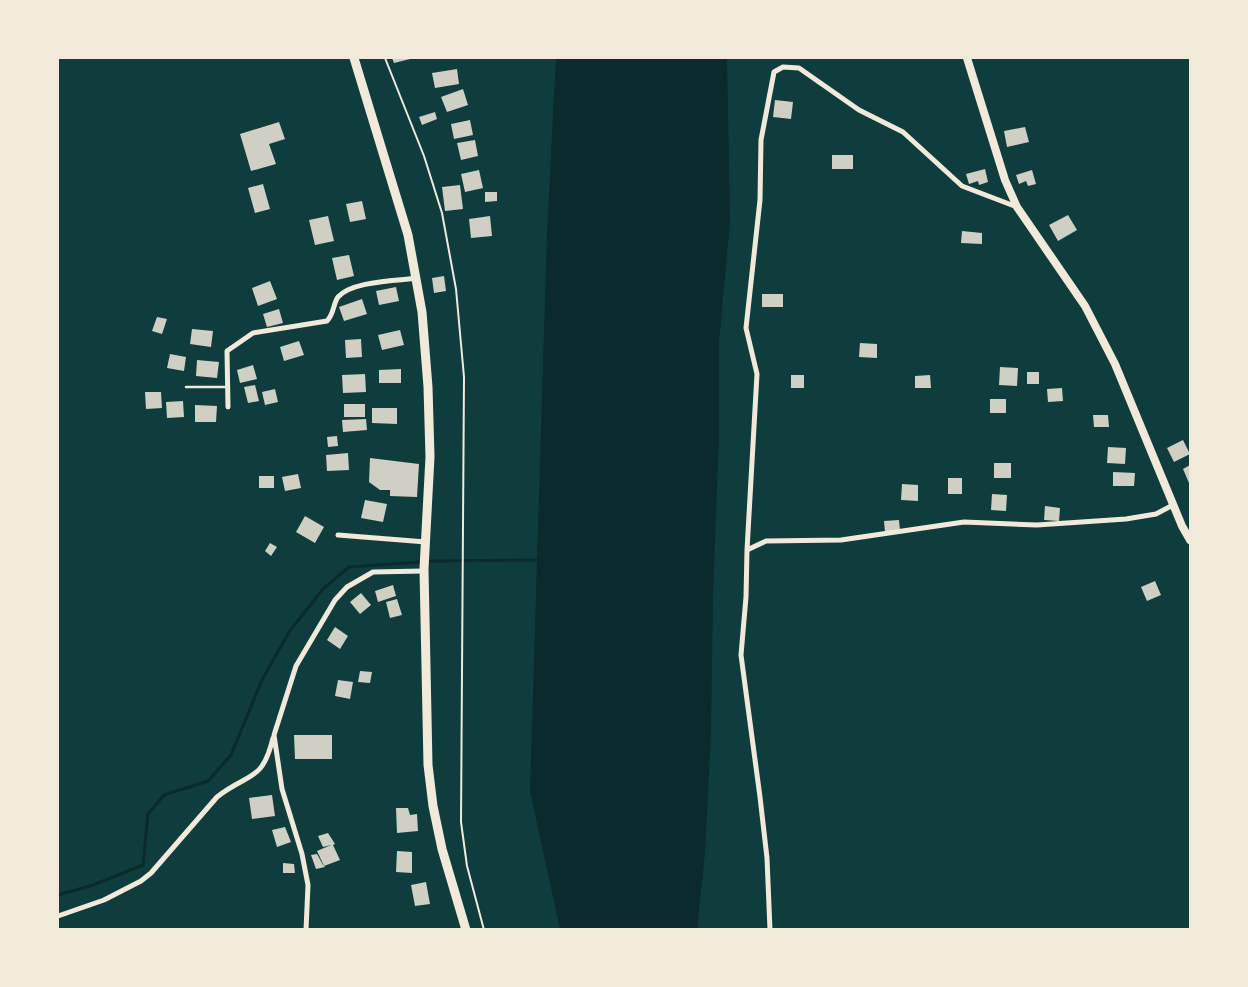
<svg xmlns="http://www.w3.org/2000/svg" width="1248" height="987" font-family="'Roboto Condensed',sans-serif">
	<style>
		.water { fill: #0a2a2b }
		.lines { fill: none; stroke-linecap: round; stroke-linejoin: round }
		.stream { stroke: #0a2a2b; stroke-width: 3 }
		.building { fill: #cfcfc3 }
		.path { stroke: #f1e9da; stroke-width: 2 }
		.service { stroke: #f1e9da; stroke-width: 2.5 }
		.minor { stroke: #f1e9da; stroke-width: 5 }
		.secondary { stroke: #f1e9da; stroke-width: 8 }
		.primary { stroke: #f1e9da; stroke-width: 9 }
	</style>
	<rect width="100%" height="100%" fill="#0f3d3e"/>
	<path class="water" d="M556,58H727L730,221L719,343V434L713,596L711,731L705,853L697,929H560L530,791L547,233Z"/>
	<g class="lines">
		<path class="stream" d="M58,895L93,885L143,865L148,814L164,795L208,781L231,755L262,680L289,632L323,589L349,567L434,561L540,560"/>
	</g>
	<path class="building" d="M392,58H414L394,63Z
		M457,69L459,84L435,88L432,73Z
		M463,89L468,105L447,112L441,97Z
		M775,100L793,102L791,119L773,117Z
		M435,112L437,119L422,125L419,117Z
		M470,120L473,135L454,139L451,124Z
		M279,122L285,139L269,144L276,164L251,171L240,134Z
		M1025,127L1029,142L1007,147L1004,131Z
		M475,140L478,156L461,160L457,143Z
		M832,155H853V169H832Z
		M985,169L988,182L979,185L978,181L969,184L966,174Z
		M479,170L483,188L465,192L461,174Z
		M1032,170L1036,184L1028,186L1026,181L1019,184L1016,175Z
		M263,184L270,209L255,213L248,188Z
		M460,185L463,209L445,211L442,187Z
		M485,192H497V201L485,202Z
		M362,201L366,219L350,222L346,204Z
		M1068,215L1077,230L1058,241L1049,225Z
		M328,216L334,241L315,245L309,220Z
		M490,216L492,236L471,238L469,219Z
		M962,231L982,233V244L961,243Z
		M349,255L354,276L337,280L332,258Z
		M444,276L446,291L434,293L432,278Z
		M270,281L277,299L258,306L252,288Z
		M396,287L399,301L379,305L376,291Z
		M762,294H783V307H762Z
		M362,299L367,314L344,321L339,307Z
		M279,309L283,323L267,327L263,314Z
		M157,317L167,319L162,334L152,331Z
		M192,329L213,331L211,347L190,344Z
		M400,330L404,345L382,350L378,335Z
		M361,339L362,357L346,358L345,340Z
		M299,341L304,355L284,361L280,347Z
		M860,343L877,344V358L859,357Z
		M170,354L186,357L184,371L167,368Z
		M197,360L219,362L217,378L196,376Z
		M253,365L257,379L240,383L237,370Z
		M1000,367L1018,368L1017,386L999,385Z
		M401,369V383H379V370Z
		M1027,372H1039V384H1027Z
		M365,374L366,392L343,393L342,375Z
		M791,375H804V388H791Z
		M930,375L931,388H915V376Z
		M255,385L259,401L248,403L244,387Z
		M1062,388L1063,401L1048,402L1047,389Z
		M275,389L278,402L265,405L262,392Z
		M145,392H161L162,408L146,409Z
		M990,399H1006V413H990Z
		M183,401L184,417L167,418L166,402Z
		M344,404H365V417H344Z
		M195,405L217,406L216,422H195Z
		M372,408H397V424L372,423Z
		M1093,415H1108L1109,427H1094Z
		M366,419L367,430L343,432L342,420Z
		M337,436L338,446L328,447L327,437Z
		M1183,440L1190,454L1174,462L1167,448Z
		M1108,447L1126,448L1125,464L1107,463Z
		M348,453L349,470L327,471L326,455Z
		M370,458L419,464L417,497L390,496V490H380L369,482Z
		M994,463H1011V478H994Z
		M1190,465V483H1189L1183,469Z
		M1113,472L1135,473L1134,486H1113Z
		M298,474L301,488L285,491L282,477Z
		M259,476H274V488H259Z
		M948,478H962V494H948Z
		M902,484L918,485V501L901,500Z
		M992,494L1007,495L1006,511L991,510Z
		M365,500L387,504L383,522L361,518Z
		M1045,506L1060,508L1059,521L1044,520Z
		M305,516L324,527L315,543L296,532Z
		M899,520L900,531L885,532L884,521Z
		M270,543L277,547L271,556L265,551Z
		M1155,581L1161,595L1147,601L1141,587Z
		M393,585L396,596L378,602L375,591Z
		M361,593L371,605L360,614L350,602Z
		M397,599L402,615L390,618L386,602Z
		M335,627L348,636L340,649L327,640Z
		M360,671L372,672L370,683L358,682Z
		M338,680L353,682L350,699L335,696Z
		M294,735H332V759H295Z
		M272,795L275,816L252,819L249,798Z
		M396,808H408L410,815L417,814L418,831L397,833Z
		M285,827L291,842L277,847L272,830Z
		M328,833L335,844L333,845L340,860L324,866L317,851L331,845L323,847L318,836Z
		M397,851L412,852V873L396,872Z
		M317,854L323,865L325,867L316,869L311,855Z
		M283,863L294,864L295,873H283Z
		M426,882L430,904L415,906L411,885Z"/>
	<g class="lines">
		<path class="path" d="M385,58L424,156L442,213L456,289L464,377L461,822L467,866L484,930"/>
		<path class="service" d="M186,387H228"/>
		<path class="minor" d="M228,407L227,351L253,333L327,321C334,314 333,304 338,297C352,281 395,281 417,278
			M338,535L426,542
			M747,550L757,374L746,328L760,200L761,140L774,72L783,67L799,68L859,110L903,132L962,186L1017,207
			M58,916L104,900L141,881L151,873L217,797C249,772 262,783 273,738
			M306,930L308,885L302,854L282,789L274,735L296,666L335,600L347,587L373,572L424,571
			M770,930L767,858L760,797L741,655L746,597L747,550L766,541L841,540L964,522L1037,525L1126,519L1156,514L1173,505"/>
		<path class="secondary" d="M967,58L1005,180L1017,207L1085,306L1115,364L1182,526L1190,540"/>
		<path class="primary" d="M354,58L408,235L422,312L428,387L430,457L424,569L428,765L433,806L442,849L466,930"/>
	</g>
	<rect width="1248" height="987" fill="none" stroke="#f1e9da" stroke-width="118"/>
</svg>
